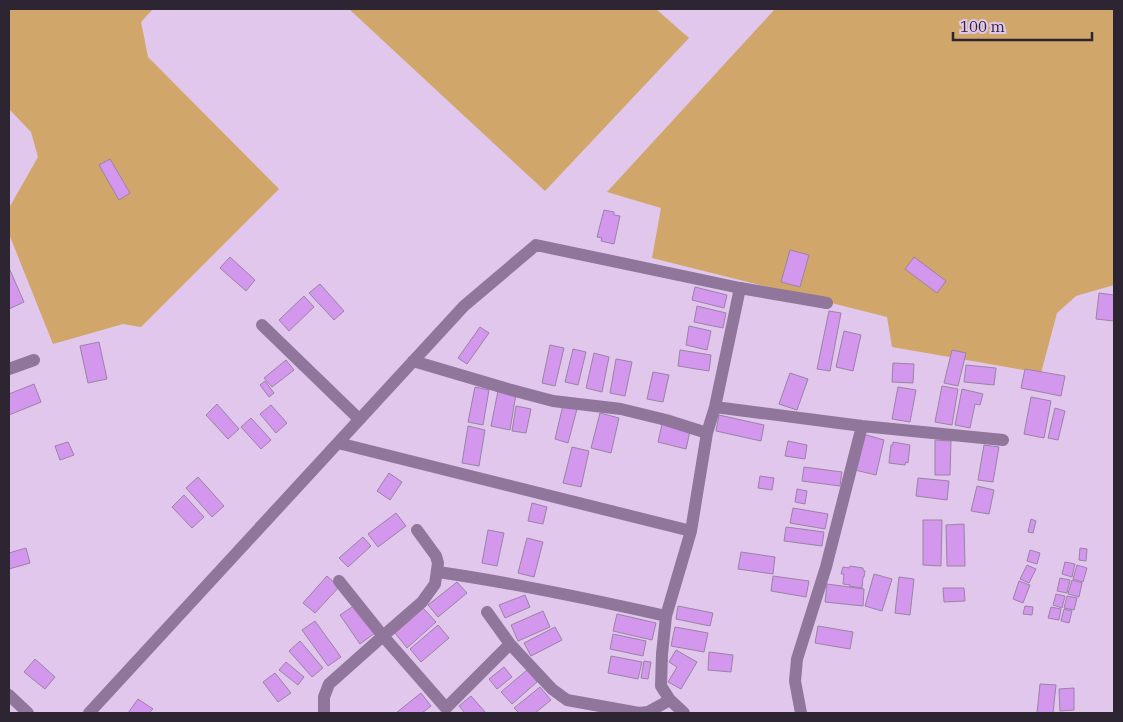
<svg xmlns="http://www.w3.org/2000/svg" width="1123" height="722" font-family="'IBM Plex Serif',serif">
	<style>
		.green { fill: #d0a66a }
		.building { fill: #d397ed; stroke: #9a83a5 }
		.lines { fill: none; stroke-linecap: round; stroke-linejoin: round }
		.minor { stroke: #8f769a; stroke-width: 12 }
	</style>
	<rect width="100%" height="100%" fill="#e0c7eb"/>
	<path class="green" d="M9,9H153L141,22L148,57L279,189L141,327L123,324L53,344L9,234V208L38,157L31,132L9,109Z
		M349,9H656L689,38L545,191Z
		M775,9H1114V285L1076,296L1057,313L1041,373L892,347L887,317L652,258L661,208L607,192Z"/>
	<path class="building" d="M110,159L130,193L119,200L99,165Z
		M604,210L614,212V215L620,216L614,244L601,241L602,238L597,237Z
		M790,250L809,255L800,287L781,282Z
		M230,257L255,280L246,291L220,268Z
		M914,257L946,281L937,293L905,269Z
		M9,268L24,302L9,309Z
		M320,284L344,311L334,320L309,293Z
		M695,287L727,295L724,308L692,300Z
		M1099,293L1114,295V321L1096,319Z
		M304,296L314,307L289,331L279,320Z
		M697,306L726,313L723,328L694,322Z
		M829,311L841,313L830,371L817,369Z
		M689,326L711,331L707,350L686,345Z
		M480,327L489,333L467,364L458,358Z
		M844,331L861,335L853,371L836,367Z
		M99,342L107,379L88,383L80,346Z
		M550,345L564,348L555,386L542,383Z
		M573,349L586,352L578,385L565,382Z
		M680,350L711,355L709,371L678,366Z
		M952,350L966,353L958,386L944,383Z
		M594,353L609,357L602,392L586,388Z
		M616,359L632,362L625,396L610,393Z
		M286,360L294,370L272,387L264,378Z
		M893,363L914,364L913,383L892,382Z
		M966,365L996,368L994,385L964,382Z
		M1025,369L1065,376L1061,396L1021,388Z
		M653,372L669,375L663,402L647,399Z
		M790,373L808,379L797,410L779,404Z
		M265,381L274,393L269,397L260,385Z
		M34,384L41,402L9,415V394Z
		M942,386L958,389L952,425L935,422Z
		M475,387L489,390L483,425L468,422Z
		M898,387L916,390L910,422L892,419Z
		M962,389L983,394L980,405L975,404L970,428L955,425Z
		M498,391L516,394L510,430L491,426Z
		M1031,397L1051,401L1044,438L1024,434Z
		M217,404L239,429L228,439L206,415Z
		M271,405L287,423L276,433L260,414Z
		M563,405L577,409L568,443L555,439Z
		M516,406L531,409L526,433L512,431Z
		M1055,408L1065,411L1058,440L1048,438Z
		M600,413L619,418L611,453L591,448Z
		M719,415L764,425L761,441L716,431Z
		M251,418L271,440L261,449L241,427Z
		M662,424L690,431L686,449L658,442Z
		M468,426L485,430L479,466L462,463Z
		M863,434L884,440L876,475L855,470Z
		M935,440L951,441L950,475H935Z
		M788,441L807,445L805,459L785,456Z
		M68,442L74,455L60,460L55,446Z
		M893,442L910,445L908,463L906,462L905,465L889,463L891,445H893Z
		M984,445L999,447L993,482L978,480Z
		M572,447L589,451L581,487L563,483Z
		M804,467L842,472L840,486L802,481Z
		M389,473L402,482L390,500L377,491Z
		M760,476L774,478L772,490L758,488Z
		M198,477L224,506L212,517L186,488Z
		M918,478L949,481L947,500L916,496Z
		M977,486L994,490L989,514L971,511Z
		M797,489L807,491L805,504L795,502Z
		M184,495L204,517L192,528L172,507Z
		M532,503L547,507L543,524L528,521Z
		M793,508L828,514L825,529L790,523Z
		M396,513L406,526L378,547L368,534Z
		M1031,519L1036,521L1033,533L1028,532Z
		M923,520H942L941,566L923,565Z
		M964,524L965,566H947L946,525Z
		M786,527L824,532L822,546L784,541Z
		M488,530L504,533L497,566L482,563Z
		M363,537L371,546L348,567L339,558Z
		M527,538L543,542L534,577L518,573Z
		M26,548L30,563L9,569V553Z
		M1080,548L1087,549L1086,561L1079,560Z
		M1030,550L1040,553L1037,564L1027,561Z
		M741,552L775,557L773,574L738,569Z
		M1065,562L1075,564L1072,577L1062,574Z
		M1027,565L1036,569L1029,583L1020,579Z
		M1077,565L1087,568L1083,582L1073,579Z
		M850,566L863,568V570L865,571L864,577H863L862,588L849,586L850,585L843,584L844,574H841L843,567L849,568Z
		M874,574L892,579L882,611L865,606Z
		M327,576L339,587L315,613L303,603Z
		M773,576L809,581L806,597L771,591Z
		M899,577L914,579L910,615L895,613Z
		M1060,578L1070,580L1067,593L1057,591Z
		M1072,580L1082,583L1079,597L1068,594Z
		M1019,581L1030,585L1023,603L1013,599Z
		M457,582L467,593L438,617L428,605Z
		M827,584L864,589L863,606L825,602Z
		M943,588H964L965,601L944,602Z
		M1056,594L1065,596L1062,608L1053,605Z
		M525,595L530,607L505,618L499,605Z
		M1067,596L1077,598L1074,610L1064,608Z
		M355,605L375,633L360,644L340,615Z
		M678,606L713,613L710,626L676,619Z
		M1025,606L1033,607L1032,615L1023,614Z
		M1051,607L1061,609L1059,620L1048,618Z
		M423,608L436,622L407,648L395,633Z
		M1064,609L1072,611L1069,623L1061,621Z
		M543,611L550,627L518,641L511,625Z
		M617,614L656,623L652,640L613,631Z
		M315,621L341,657L328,666L302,630Z
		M438,625L449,638L421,662L410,649Z
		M818,626L853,632L850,649L815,643Z
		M555,627L562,640L531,656L524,643Z
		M675,627L708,633L704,652L671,646Z
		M613,634L646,641L643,656L610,649Z
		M300,641L323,668L312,677L289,651Z
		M676,650L697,662L681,689L668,682L677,667L669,662Z
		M709,652L733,655L731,672L708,670Z
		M611,656L642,662L638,679L608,673Z
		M35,659L55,677L45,689L24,672Z
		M644,661L651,662L648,679L641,678Z
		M286,662L304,677L298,685L279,670Z
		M504,667L512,677L497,689L489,679Z
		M527,670L537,682L512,704L501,692Z
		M275,673L291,693L278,702L263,682Z
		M1040,684L1056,685L1053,713H1037Z
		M540,687L551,700L535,713H519L514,708Z
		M1074,688V710L1060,711L1059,689Z
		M421,693L431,706L422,713H396Z
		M471,696L486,713H465L459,706Z
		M138,699L153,709L149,713H128Z"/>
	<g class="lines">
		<path class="minor" d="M262,325L359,419
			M413,361L508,389L553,401L621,409L666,420L707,433
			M9,369L34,360
			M715,407L862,426L1003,440
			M338,443L691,531
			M438,572C515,583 590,599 666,616
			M339,581L383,636L446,708L510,644
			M487,612L510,644L552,689L567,700L639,713L648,712L670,700
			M9,695L28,713
			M89,713L464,306L536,245L740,288L827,303
			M324,713V697L329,684L383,636L422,602L435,584L438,563L436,556L417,530
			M684,713L670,700L661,686L662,654L666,616L691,531L707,433L715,407L740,288
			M801,713L795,681L797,659L826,567L862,426"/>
	</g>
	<rect width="1123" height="722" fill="none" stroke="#2e2533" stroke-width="20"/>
	<path d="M953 32v8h139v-8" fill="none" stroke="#2e2533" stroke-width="2.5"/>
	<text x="960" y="32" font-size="15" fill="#2e2533" stroke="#e0c7eb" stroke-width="4" paint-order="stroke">100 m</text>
</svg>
